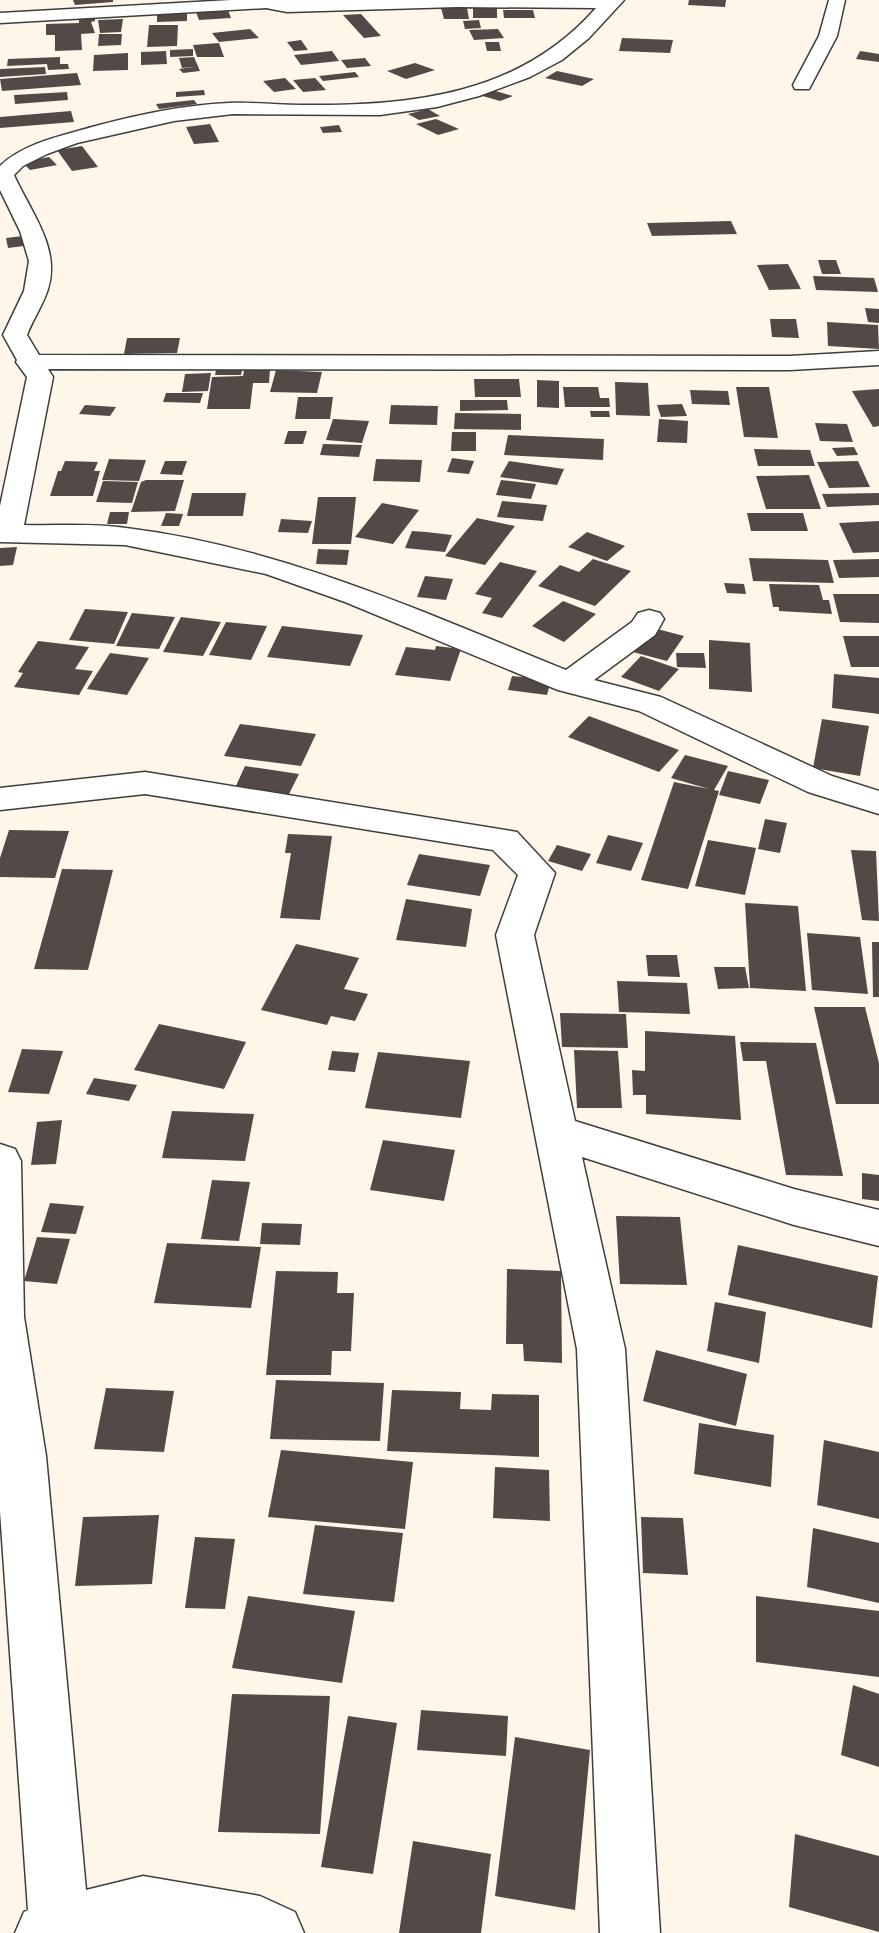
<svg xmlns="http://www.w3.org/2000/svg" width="879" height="1933" font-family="Merriweather,serif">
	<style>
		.building { fill: #534a47 }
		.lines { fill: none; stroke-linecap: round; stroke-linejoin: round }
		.street-casing { stroke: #3e3e3e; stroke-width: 3 }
		.street { fill: #fff; fill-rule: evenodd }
	</style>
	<rect width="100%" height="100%" fill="#fef7e9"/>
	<path class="building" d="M73,0H113V2L75,5Z
		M689,0H726L725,7L688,5Z
		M441,8H467L469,19H444Z
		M473,8H497V18H473Z
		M228,10L231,18L199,20L196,12Z
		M503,10H533L535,18H504Z
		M187,12V21L157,22V14Z
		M361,14L381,36L364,38L343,15Z
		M79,17H95V21L91,22L95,33L81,34L82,50L55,51V35H46V24L79,23Z
		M123,19L121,32L100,33L98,20Z
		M479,20L481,28L465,29L463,21Z
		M149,25H178L177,46L147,47Z
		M250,29L259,38L219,42L212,33Z
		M498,29L504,38L474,40L469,30Z
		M99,34H122L121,45L98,46Z
		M622,38L673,40L670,53L619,51Z
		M301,40L308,50L294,51L287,42Z
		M485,42H499L501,51H487Z
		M219,43L224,57H197L193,45Z
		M193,49V56L170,57V50Z
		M166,51L167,64L141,65V52Z
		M332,51L339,61L301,65L294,55Z
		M860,51L879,54V62L856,59Z
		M128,53V70L93,71L94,55Z
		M60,57V64H68L69,69L48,70L47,64L7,66L8,59Z
		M194,57L200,71L183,73L179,69L194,67L182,68L179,58Z
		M365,58L371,66L347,68L341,60Z
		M415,63L435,70L406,79L387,71Z
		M45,67L46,74L0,77V69Z
		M557,71L594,79L582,86L545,78Z
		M355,72L359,77L323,81L319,76Z
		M77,73L81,85L2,91L0,79Z
		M285,78L296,89L274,92L263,81Z
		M315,78L326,90L303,92L293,80Z
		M204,90L205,95L176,97V92Z
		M492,90L513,96L500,101L479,95Z
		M67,92L68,100L15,104L14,95Z
		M194,100L197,104L159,109L156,104Z
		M428,109L440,116L419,120L408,114Z
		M71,111L74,122L0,128V117Z
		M436,119L459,129L438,135L416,124Z
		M210,124L219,142L194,144L186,127Z
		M339,125L342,132L323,133L320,127Z
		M82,146L98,167L72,171L57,150Z
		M49,157L57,165L30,170L22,162Z
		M731,221L737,234L652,236L647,223Z
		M23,236L24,246L8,248L6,238Z
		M818,260H836L841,274H822Z
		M788,264L801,289L769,290L757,265Z
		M813,276L874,278L878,292L816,290Z
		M865,308L879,309V323L868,322Z
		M770,319H796L799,338L772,337Z
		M827,322L878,325L879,349L828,346Z
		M127,338H180L177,353L124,354Z
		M217,365H243L241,375H215Z
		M270,369L269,383H253L250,409H207L212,377L243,376L244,370Z
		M276,370L322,372L317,393L270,392Z
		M211,373L208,391L182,392L185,374Z
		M474,379H519L521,397H475Z
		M537,380L559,381V408L537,407Z
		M615,382L648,383L650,416L616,415Z
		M563,387H598L600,398H609L610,407H565Z
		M736,387H769L778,438L744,437Z
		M879,389V426L873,427L852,391Z
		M690,390L728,391L730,405L692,404Z
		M166,393H203L200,403L163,402Z
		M298,397H333L330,419H295Z
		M460,400H507L508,410L460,411Z
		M682,404L687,416L661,417L657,405Z
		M85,405L116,407L110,416L79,414Z
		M391,405L438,406L437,425L389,424Z
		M590,411H609L610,417H591Z
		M455,413L521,414V430L454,429Z
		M333,419L369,421L362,443L326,440Z
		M659,419L688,421L687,443L657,442Z
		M815,423L847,424L853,442L820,441Z
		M288,431H307L303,444H284Z
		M452,432H476V451H451Z
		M508,435L604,439L603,460L504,455Z
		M323,444L362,445L359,457L320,455Z
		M854,447L858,455L837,456L832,448Z
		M754,449L810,450L815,466H758Z
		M452,458L474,461L469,474L447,472Z
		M109,459L146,460L139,481L102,480Z
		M376,459L422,460L420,482L373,481Z
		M65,461L98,462L94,471H100L93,496H50L58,471H61Z
		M165,461H187L182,475L160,474Z
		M509,461L564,469L557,485L500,477Z
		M858,461L870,487L829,488L817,462Z
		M809,475L821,509H766L756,476Z
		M146,480H184L175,511L131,512L141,482Z
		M501,480L536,484L531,499L496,495Z
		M103,481L138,482L132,503L96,502Z
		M192,493H246L243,516H187Z
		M879,493V505L827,507L822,494Z
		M318,497H356L351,544H312Z
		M502,501L547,505L543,521L497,517Z
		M382,503L419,510L393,544L355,537Z
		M110,512H129L127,524H107Z
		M166,513L183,514L179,526H161Z
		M747,513H803L808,531H751Z
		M477,518L515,526L485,565L445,556Z
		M281,519L312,521L308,533L278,532Z
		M879,521V552L853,553L839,523Z
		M412,531L426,532L452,535L445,552L405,548Z
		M587,532L625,546L607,561L568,547Z
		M17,547L13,565L0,566V548Z
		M318,549L349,550L347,565L316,564Z
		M749,558L828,560L834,583L753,581Z
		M593,559L631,571L595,606L538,586L560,565L579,572Z
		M879,559V577L839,578L833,560Z
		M500,562L537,571L502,618L482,613L492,598L475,594Z
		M425,576L453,579L446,600L417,597Z
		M724,583L744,584L746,594L727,593Z
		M769,584L819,585L823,600H829L832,614L779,611V607H773Z
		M833,594H879V623L840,622Z
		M563,601L596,614L564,642L532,626Z
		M85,609L128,612L114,644L69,640Z
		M132,613L175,617L159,649L116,646Z
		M181,617L221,622L203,656L163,652Z
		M226,622L267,626L251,660L209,655Z
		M282,626L363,635L350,666L267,657Z
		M646,626L684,636L667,661L629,651Z
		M843,636H879V667H851Z
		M709,640L750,643L752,692L709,689Z
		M38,641L89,647L75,669L93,671L79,695L14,687L23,673L18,672Z
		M436,646L461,649L450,681L395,675L406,647L435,650Z
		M110,653L149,658L127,695L87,689Z
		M676,653H704L706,668L677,667Z
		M641,656L679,669L659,691L621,677Z
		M834,674L879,678V714L832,708Z
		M512,676L551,680L547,695L508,690Z
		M589,716L679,750L659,772L568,737Z
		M822,719L869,726L860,776L813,768Z
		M240,724L316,734L301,766L224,756Z
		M685,755L728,766L714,790L719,791L688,889L641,880L674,782L709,789L671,778Z
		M245,766L299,774L288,796L235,788Z
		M728,771L769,780L760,804L719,795Z
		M765,819L787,823L780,853L758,849Z
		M9,830L69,831L55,878L0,877V858Z
		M288,834L332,836L320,920L280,918L291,853H285Z
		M608,835L643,843L631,871L596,863Z
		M708,840L756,848L745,895L695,886Z
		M557,845L591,854L582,871L548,861Z
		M851,850L876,851L879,921L862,920Z
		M419,854L490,865L480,896L407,885Z
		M62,869L113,870L88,970L34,969Z
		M406,899L472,909L466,947L396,940Z
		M745,903L798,906L806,991L750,988Z
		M807,933L860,937L868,994L812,990Z
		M872,942H879V997H873Z
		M296,944L359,958L344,989L368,994L355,1021L331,1016L327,1025L261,1010Z
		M646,955H677L680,977L648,976Z
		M714,967H745L749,988L718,989Z
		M617,981L687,983L690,1014L619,1012Z
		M814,1007H865L879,1063V1104H836Z
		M560,1013L626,1014L628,1048L562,1047Z
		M159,1024L246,1042L224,1089L134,1070Z
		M645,1031L735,1036L741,1120L646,1114V1095H633L632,1070L645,1071Z
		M740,1042L816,1043L843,1176L786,1175L766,1061H743Z
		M22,1049L63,1051L49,1094L8,1092Z
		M574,1050L618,1051L622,1108H577Z
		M332,1051L359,1053L355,1072L328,1070Z
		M378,1052L470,1061L461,1118L365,1108Z
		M94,1078L137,1085L129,1101L86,1094Z
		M172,1111L254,1114L245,1161L162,1158Z
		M62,1120L56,1164L31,1165L37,1122Z
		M383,1140L455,1150L444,1201L370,1190Z
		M862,1173L879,1175V1201L862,1199Z
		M212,1180L250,1182L239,1241L201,1239Z
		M50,1203L84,1206L76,1234L41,1232Z
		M616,1216L680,1217L687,1285L620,1284Z
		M262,1223L302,1224L300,1245L260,1244Z
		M37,1237L70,1239L57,1284L24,1281Z
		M167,1243L261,1247L251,1308L154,1303Z
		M738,1245L878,1276L872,1328L728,1295Z
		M507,1269L561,1271L562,1363L524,1361L523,1344H506Z
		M276,1271L338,1272L337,1293H354L351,1351H332L331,1375H266Z
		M715,1302L766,1312L759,1363L707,1351Z
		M656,1350L747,1374L736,1426L643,1401Z
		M276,1380L384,1383L380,1441L270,1439Z
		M106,1388L174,1391L164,1452L94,1449Z
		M392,1390L461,1392L460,1409L491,1410L492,1394L539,1395V1457L387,1451Z
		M699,1423L774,1435L771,1487L694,1474Z
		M824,1440L879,1452V1519L817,1505Z
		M281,1450L413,1462L405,1529L268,1517Z
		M495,1467L549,1470L550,1521L493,1518Z
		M159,1515L152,1584L75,1586L83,1517Z
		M641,1517L683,1518L688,1575L643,1573Z
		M315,1525L403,1533L394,1602L303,1594Z
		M813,1528L879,1543V1603L807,1587Z
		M195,1537L235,1539L225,1609L185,1608Z
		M248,1596L355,1611L342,1683L232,1668Z
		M756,1596L879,1611V1677L756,1662Z
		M853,1685L879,1694V1767L841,1755Z
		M232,1694L330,1696L320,1834L218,1832Z
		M421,1710L508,1716L506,1756L417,1750Z
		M348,1716L397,1723L373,1874L321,1867Z
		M515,1737L590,1750L575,1910L495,1896Z
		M795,1834L879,1856V1932L789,1907Z
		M413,1841L491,1854L481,1933H399Z"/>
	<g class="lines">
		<g class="street-casing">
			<path id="street" d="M231,0H624L589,38L562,60L530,77L479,96L437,107L380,115L233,114L174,121L77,143L47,154L23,166L14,175C30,211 61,248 48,289C43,305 33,319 27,335L39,355L790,356L879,351V365L790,370L48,369L53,377L24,525C58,526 93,523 126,528C281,547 423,612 566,670L632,622L638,613L649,610L660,613L664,619L655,635L594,680L661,697L832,776L879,791V814L808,792L639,711L558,690L345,602L266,574L125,545L0,542V506L27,377L16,362L17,360L3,335L24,291L29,261L20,231L0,190V166C24,143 61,136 92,127C136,115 183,105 229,103C254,102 278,105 303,105C412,106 520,95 596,8L457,7L287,12L266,8L0,23V13Z
				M829,0H845L837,36L809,89H795L793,85L819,36Z
				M145,772L517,832L555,873L534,935L575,1121L794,1189L879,1210V1246L794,1225L582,1157L625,1349L660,1933H600L577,1349L496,935L518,875L493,850L145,794L0,810V788Z
				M0,1144L15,1149L21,1161L24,1317L46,1456L86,1890L143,1876L260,1896L295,1912L304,1933H15L24,1912L28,1910L0,1511Z"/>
		</g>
		<use href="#street" class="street"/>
	</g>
</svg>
